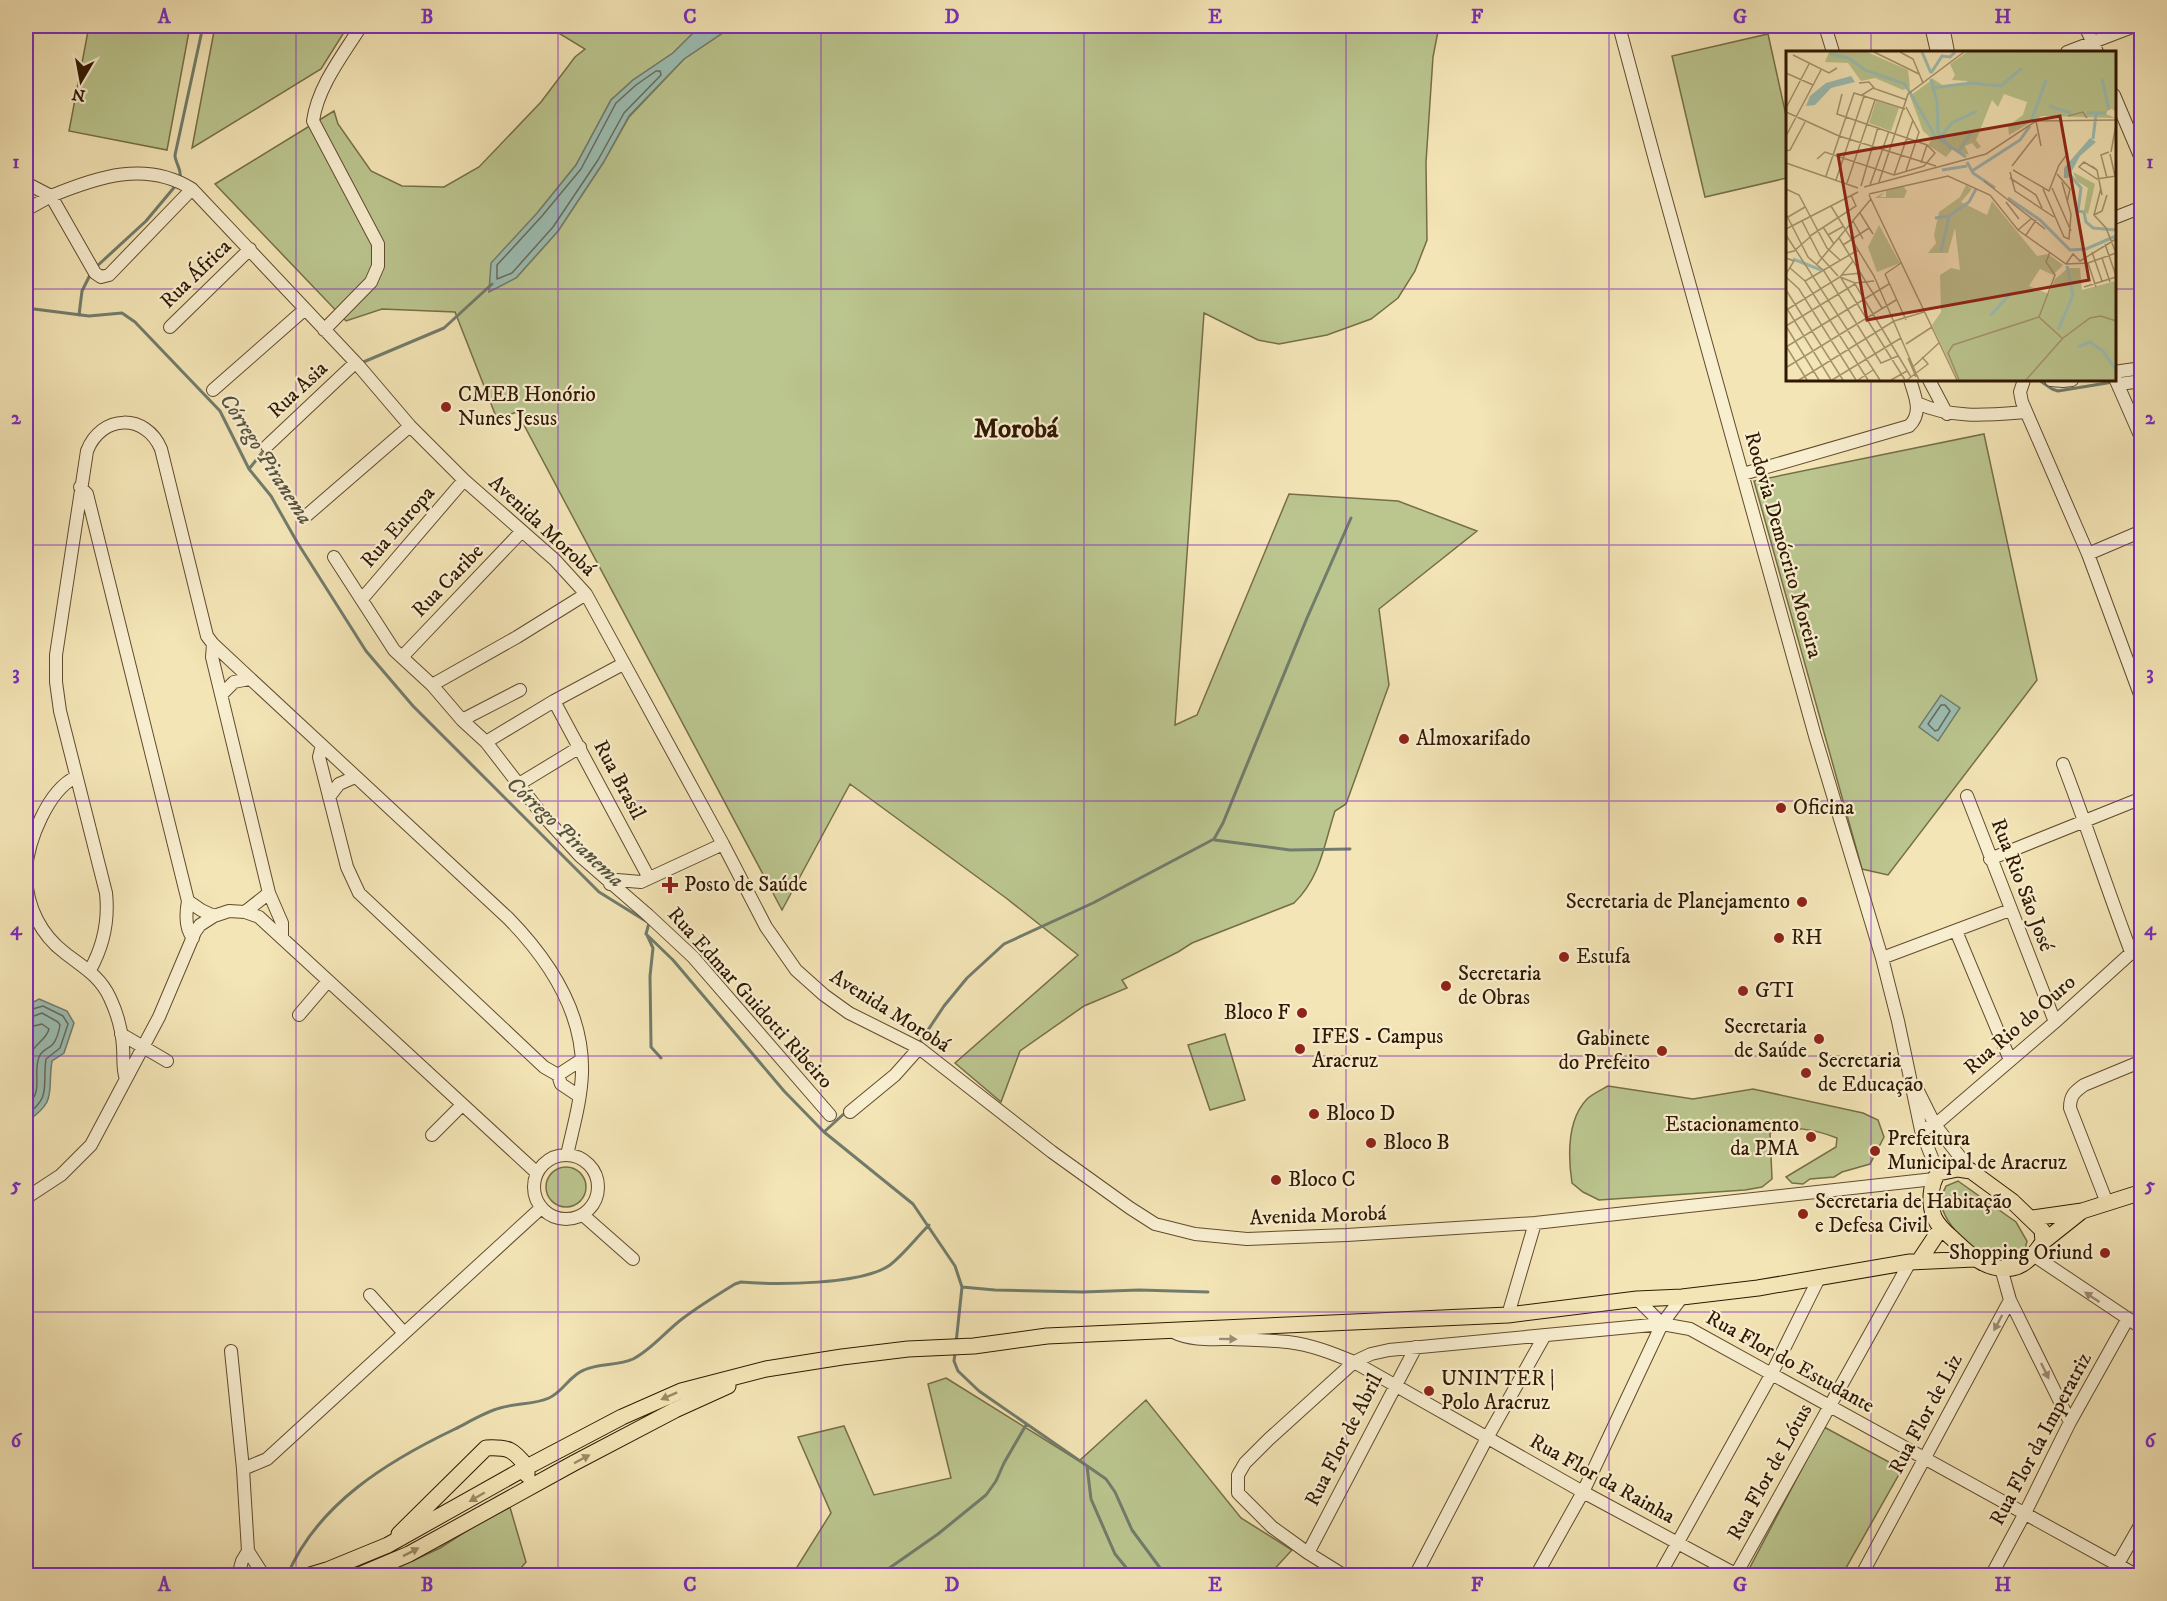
<svg xmlns="http://www.w3.org/2000/svg" width="2167" height="1601" font-family="'IM FELL DW Pica',serif">
	<style>
		.green { fill: #bbc58e; stroke: #766e47; stroke-width: 1.5 }
		.water { fill: #9cbeb4; stroke: #717c6c; stroke-width: 1.5 }
		.lines { fill: none; stroke-linecap: round; stroke-linejoin: round }
		.shore { stroke: #666b5a; stroke-width: 1.5 }
		.stream { stroke: #717c6c; stroke-width: 3 }
		.minor-casing { stroke: #614b2e; stroke-width: 14 }
		.major-casing { stroke: #301800; stroke-width: 17 }
		.minor { stroke: #f8eed0; stroke-width: 12 }
		.major { stroke: #f4e5b6; stroke-width: 15 }
		.oneway { fill: #9e8e72 }
		.oneway2 { fill: #9c8964 }
		.grid { fill: none; stroke: #7b2cbf; stroke-width: 1.5; stroke-opacity: 0.55 }
		.poi-dot { fill: #8f2418; stroke: #f8eed0; stroke-width: 2 }
		.labels { text-anchor: middle; dominant-baseline: central; stroke-width: 4.5; stroke-linejoin: round; paint-order: stroke }
		.street-label { font-size: 21px; fill: #301800; stroke: #f8eed0 }
		.poi-label { font-size: 21px; fill: #301800; stroke: #f8eed0; text-anchor: start }
		.water-label { font-size: 22px; font-style: italic; fill: #56523f; stroke: #f8eed0 }
		.district-label { font-size: 27px; font-weight: bold; fill: #301800; stroke: #f8eed0 }
		.inset-river { fill: none; stroke: #9cbeb4; stroke-width: 3 }
		.inset-road { fill: none; stroke: #a6936d; stroke-width: 1.5 }
		.view { fill: #8f2418; fill-opacity: 0.15; stroke: #8f2418; stroke-width: 3 }
		.inset-edge { fill: none; stroke: #301800; stroke-width: 3 }
		.neatline { fill: none; stroke: #7b2cbf; stroke-width: 2 }
		.grid-label { font-size: 20px; text-anchor: middle; font-weight: bold; fill: #7b2cbf }
	</style>
	<rect width="100%" height="100%" fill="#f4e5b6"/>
	<filter id="stains"><feTurbulence type="fractalNoise" baseFrequency=".00333" numOctaves="4"/><feColorMatrix values="0 0 0 0 .2 0 0 0 0 .09 0 0 0 0 .02 0 0 0 .5 -.17"/></filter>
	<radialGradient id="worn" r=".72"><stop offset=".6" stop-color="#630" stop-opacity="0"/><stop offset="1" stop-color="#630" stop-opacity=".3"/></radialGradient>
	<path class="green" d="M89,26H190L167,150L69,131Z
		M215,26H348L321,69L192,148Z
		M547,26H701L673,53L633,80L611,100L576,165L538,212L516,278L558,231L603,163L629,117L684,59L733,26H1439L1433,57L1426,162L1427,240L1415,271L1398,298L1371,319L1327,335L1279,344L1258,340L1204,313L1175,725L1197,715L1289,494L1398,501L1477,531L1379,609L1389,685L1346,804L1335,811C1324,844 1321,877 1294,903L1192,943L1178,952L1122,980L1127,988L1084,1006L1020,1051L1001,1102L955,1063L1078,955L1006,898L850,784L782,910L517,412L497,419L455,312L382,309L346,321L215,184L334,111L338,124L371,171L402,186L444,187L479,167L541,102L575,57L585,49Z
		M1768,34L1787,120V178L1705,197L1672,56Z
		M1984,434L2037,680L1888,875L1862,869L1754,481Z
		M1225,1034L1245,1100L1210,1110L1188,1045Z
		M1608,1086L1693,1099L1753,1089L1863,1113L1878,1120L1884,1137L1870,1164L1842,1172L1834,1177L1810,1179L1803,1184L1792,1183L1786,1177L1836,1147L1837,1138C1817,1130 1789,1124 1770,1133L1772,1179L1762,1187L1745,1190L1599,1200L1583,1192L1572,1183C1568,1156 1567,1120 1587,1099C1592,1094 1601,1090 1608,1086Z
		M546 1187a20 20 0 1 1 40 0a20 20 0 1 1-40 0Z
		M1958,1181L2016,1222L2027,1241L2024,1254C2020,1256 2016,1259 2011,1260C1987,1267 1939,1224 1941,1199C1941,1195 1945,1189 1946,1186Z
		M946,1378L1079,1461L1146,1400L1241,1518L1292,1550L1269,1575H792L831,1513L798,1437L844,1426L874,1495L951,1478L928,1384Z
		M1824,1427L1902,1469L1842,1575L1752,1576L1747,1573Z
		M509,1504L526,1562L515,1575L380,1576L440,1548Z"/>
	<path class="water" d="M700,26H733L684,59L629,116L603,163L558,231L516,278L489,292L491,263L538,212L576,165L611,100L633,80L673,53Z
		M1941,695L1960,708L1938,741L1919,727Z
		M39,999L67,1011L74,1023L64,1053L52,1061C47,1093 58,1101 26,1122V1006Z"/>
	<g class="lines">
		<path class="shore" d="M656,71H660L661,75L624,113L598,160L553,227L512,273L497,279V265L542,216L581,169L616,103L636,85Z
			M1941,705H1945L1950,711L1938,730L1935,731L1928,724Z
			M26,1011L43,1006L63,1016L68,1024L60,1048L46,1059C42,1086 52,1097 26,1115
			M26,1019L42,1013L58,1022L60,1025C59,1031 57,1039 53,1044C49,1049 42,1049 39,1057C32,1076 45,1091 26,1106
			M26,1028L42,1024L49,1029C46,1041 33,1044 30,1056C27,1067 31,1086 26,1094"/>
		<path class="stream" d="M180,178C182,169 175,163 175,155L203,26
			M96,267L146,221L177,184
			M26,308L89,316L122,313L135,322L220,411L249,469L271,496L297,542L366,651L413,706L599,892L649,923L646,934
			M79,315L82,291L90,275
			M361,363L444,328L492,284
			M2039,380L2052,389L2058,391L2113,382
			M249,469L265,449
			M1215,840L1290,850L1350,849
			M646,934L673,960L784,1091L824,1132L913,1204L955,1266L962,1287L956,1343
			M647,935L653,948L650,976L651,1043V1047L661,1058
			M918,1045L944,1006L967,978L1004,944L1093,903L1214,839L1223,823L1307,618L1351,518
			M824,1132L847,1111
			M962,1287L995,1290L1083,1292L1139,1290L1208,1292
			M955,1353L954,1361L958,1371L979,1391L1106,1479L1115,1492L1132,1530L1166,1576
			M1087,1466L1091,1499L1115,1554L1133,1576
			M287,1576C317,1504 388,1461 455,1429C469,1422 485,1412 500,1408C516,1403 533,1405 549,1398C563,1392 570,1375 584,1370C599,1363 618,1366 633,1359C651,1350 666,1331 682,1319C699,1306 717,1295 735,1284L741,1282C775,1285 862,1285 890,1265C904,1254 916,1238 929,1225
			M878,1576L938,1534L986,1495L996,1481L1004,1463L1026,1425"/>
		<g class="minor-casing">
			<path id="minor" d="M1619,26L1655,160L1815,736L1882,958L1898,1021L1921,1130L1938,1173
				M1825,26L1833,52
				M1931,26L1937,52
				M1943,26L1948,52
				M2085,26L2097,52
				M2067,52L2135,26
				M2114,95L2142,161
				M26,183L51,196C97,177 146,160 192,189L358,365L410,426L464,480L555,560L586,594L723,844L766,927L796,970L824,995L849,1013L919,1048L1052,1152L1130,1208L1155,1224L1195,1234L1247,1239L1347,1235L1535,1223L1934,1179
				M26,210L51,196L95,273L101,277L109,275L192,189
				M2114,218L2142,207
				M170,327L250,249
				M324,330L371,282L378,266V244L313,121C318,86 343,55 361,26
				M2114,372L2142,368
				M2114,376L2142,440
				M1929,380L1947,414
				M2024,380L2020,392L2022,402L2088,554L2142,700
				M2051,380L2063,381L2072,380
				M2119,384L2142,381
				M213,390L304,310
				M1917,403C1952,419 1988,415 2026,412
				M267,446L355,363
				M1743,474L1909,426C1923,413 1915,396 1910,380
				M80,487L87,494L188,901C186,912 185,929 193,938
				M306,516L410,426
				M2088,554L2142,531
				M334,557L394,650L432,685L462,720L486,742L540,812L580,856L648,915L693,957L830,1115
				M362,599L464,480
				M213,644L212,657L269,893L282,923V938
				M402,657L522,531
				M432,685L517,637L586,594
				M221,695L234,682L249,679
				M554,701L649,878
				M462,720L520,690
				M486,742L554,701L623,664
				M322,745L319,757L347,867L359,893L544,1067L558,1075L561,1084L579,1096
				M2063,764C2087,826 2107,889 2131,952
				M519,784L580,747
				M1967,796L2055,1022
				M329,797L339,784L355,777
				M1990,859L2142,798
				M26,870C28,841 48,790 76,777
				M26,877C27,907 41,935 65,953C83,967 100,976 110,998C117,1013 122,1031 123,1047C124,1059 122,1068 126,1079
				M610,884L617,880L641,882L723,844
				M188,901L201,910L214,916
				M245,912L269,893
				M1956,931L2010,1060
				M1882,958L2010,910
				M90,970C104,945 109,921 106,893L60,711L56,682V655L87,451C101,414 146,413 161,449L207,636L213,644L508,918C548,959 584,1013 582,1073C581,1101 573,1128 567,1155
				M299,1015L328,981
				M121,1034L167,1061
				M558,1075L581,1060
				M1917,1089L1935,1125L1971,1171
				M850,1112L895,1075L919,1048
				M1921,1130L1935,1125L2055,1022L2142,943
				M432,1135L462,1105
				M534 1187a32 32 0 1 1 64 0a32 32 0 1 1-64 0Z
				M26,1198L61,1175L91,1145L159,1017L195,932L200,925L214,916L229,911L245,912L259,917L537,1173
				M2107,1203L2070,1108C2070,1096 2074,1092 2084,1085L2142,1061
				M583,1215L633,1259
				M2033,1255L2142,1328
				M370,1295L404,1333
				M1637,1299L1662,1324
				M2010,1300L2070,1422
				M1508,1315L1535,1223
				M1173,1332C1191,1341 1212,1339 1232,1339C1250,1340 1269,1340 1288,1342C1312,1345 1332,1353 1354,1362L1583,1492L1739,1576
				M231,1351L243,1469L248,1551L264,1576
				M243,1469L267,1459L541,1208
				M1308,1553L1416,1347
				M238,1576L242,1561L248,1551
				M1345,1576L1308,1553L1272,1527L1238,1493V1475L1245,1463L1269,1439L1354,1362L1371,1354L1389,1350L1662,1324L1690,1329L2138,1576
				M1415,1576L1487,1438L1545,1335
				M1536,1576L1583,1492L1662,1324L1682,1297
				M1659,1576L1771,1375L1820,1276
				M1735,1576L1910,1262
				M1861,1576L2010,1300L2001,1268
				M1991,1576L2025,1513L2070,1422L2127,1320
				M2111,1576L2142,1522"/>
		</g>
		<g class="major-casing">
			<path id="major" d="M1958,1169L1971,1171L2012,1201L2042,1230L2043,1242C2035,1253 2026,1266 2012,1268C1986,1272 1969,1254 1952,1238C1945,1232 1938,1226 1934,1217C1929,1203 1930,1185 1938,1173Z
				M2032,1218L2082,1211L2142,1192
				M2043,1242L2082,1211
				M1919,1261L1941,1228
				M399,1534L486,1448C509,1447 513,1449 527,1467V1475
				M307,1576L327,1570L388,1545L527,1467L622,1417L681,1391L766,1369L842,1357L908,1349L974,1346L1047,1336L1508,1315L1637,1299L1682,1297L1758,1288L1910,1262L1974,1259
				M357,1576L409,1554L574,1463L675,1410L728,1386"/>
		</g>
		<use href="#minor" class="minor"/>
		<use href="#major" class="major"/>
	</g>
	<defs><path id="oneway-solid" d="M-6-.8H1V-3.2L6.5 0L1 3.2V.8H-6Z" transform="scale(1.5)"/></defs>
	<g class="oneway">
		<use href="#oneway-solid" transform="translate(2092 1297) rotate(-146)"/>
		<use href="#oneway-solid" transform="translate(1998 1323) rotate(118)"/>
		<use href="#oneway-solid" transform="translate(1228 1339) rotate(1)"/>
		<use href="#oneway-solid" transform="translate(2045 1371) rotate(64)"/>
	</g>
	<g class="oneway2">
		<use href="#oneway-solid" transform="translate(669 1396) rotate(156)"/>
		<use href="#oneway-solid" transform="translate(582 1459) rotate(-28)"/>
		<use href="#oneway-solid" transform="translate(477 1497) rotate(150)"/>
		<use href="#oneway-solid" transform="translate(411 1552) rotate(-27)"/>
	</g>
	<path class="grid" d="M296,26V1576M558,26V1576M821,26V1576M1084,26V1576M1346,26V1576M1609,26V1576M1871,26V52M26,289H1788M2114,289H2142M1871,380V1576M26,545H2142M26,801H2142M26,1056H2142M26,1312H2142"/>
	<g class="poi-dot">
		<circle cx="446" cy="407" r="6"/>
		<circle cx="1404" cy="739" r="6"/>
		<circle cx="1781" cy="808" r="6"/>
		<path d="M667 876h6v6h6v6h-6v6h-6v-6h-6v-6h6z"/>
		<circle cx="1802" cy="902" r="6"/>
		<circle cx="1779" cy="938" r="6"/>
		<circle cx="1564" cy="957" r="6"/>
		<circle cx="1446" cy="986" r="6"/>
		<circle cx="1743" cy="991" r="6"/>
		<circle cx="1302" cy="1013" r="6"/>
		<circle cx="1819" cy="1039" r="6"/>
		<circle cx="1300" cy="1049" r="6"/>
		<circle cx="1662" cy="1051" r="6"/>
		<circle cx="1806" cy="1073" r="6"/>
		<circle cx="1314" cy="1114" r="6"/>
		<circle cx="1811" cy="1137" r="6"/>
		<circle cx="1371" cy="1143" r="6"/>
		<circle cx="1875" cy="1151" r="6"/>
		<circle cx="1276" cy="1180" r="6"/>
		<circle cx="1803" cy="1214" r="6"/>
		<circle cx="2105" cy="1253" r="6"/>
		<circle cx="1429" cy="1391" r="6"/>
	</g>
	<g class="labels">
		<g class="street-label">
			<text transform="translate(196 274) rotate(-44)">Rua África</text>
			<text transform="translate(298 390) rotate(-43)">Rua Asia</text>
			<text transform="translate(542 526) rotate(43)">Avenida Morobá</text>
			<text transform="translate(398 527) rotate(-49)">Rua Europa</text>
			<text transform="translate(1783 545) rotate(74)">Rodovia Demócrito Moreira</text>
			<text transform="translate(448 581) rotate(-46)">Rua Caribe</text>
			<text transform="translate(619 780) rotate(62)">Rua Brasil</text>
			<text transform="translate(2022 885) rotate(69)">Rua Rio São José</text>
			<text transform="translate(750 998) rotate(48)">Rua Edmar Guidotti Ribeiro</text>
			<text transform="translate(890 1011) rotate(32)">Avenida Morobá</text>
			<text transform="translate(2020 1025) rotate(-41)">Rua Rio do Ouro</text>
			<text transform="translate(1318 1216) rotate(-2)">Avenida Morobá</text>
			<text transform="translate(1790 1362) rotate(29)">Rua Flor do Estudante</text>
			<text transform="translate(1926 1414) rotate(-62)">Rua Flor de Liz</text>
			<text transform="translate(2041 1439) rotate(-62)">Rua Flor da Imperatriz</text>
			<text transform="translate(1344 1440) rotate(-63)">Rua Flor de Abril</text>
			<text transform="translate(1770 1472) rotate(-61)">Rua Flor de Lótus</text>
			<text transform="translate(1602 1479) rotate(29)">Rua Flor da Rainha</text>
		</g>
		<g class="poi-label">
			<text x="458" y="395">CMEB Honório<tspan x="458" dy="24">Nunes Jesus</tspan></text>
			<text x="1416" y="739">Almoxarifado</text>
			<text x="1793" y="808">Oficina</text>
			<text x="684" y="885">Posto de Saúde</text>
			<text x="1790" y="902" text-anchor="end">Secretaria de Planejamento</text>
			<text x="1791" y="938">RH</text>
			<text x="1576" y="957">Estufa</text>
			<text x="1458" y="974">Secretaria<tspan x="1458" dy="24">de Obras</tspan></text>
			<text x="1755" y="991">GTI</text>
			<text x="1290" y="1013" text-anchor="end">Bloco F</text>
			<text x="1807" y="1027" text-anchor="end">Secretaria<tspan x="1807" dy="24">de Saúde</tspan></text>
			<text x="1312" y="1037">IFES - Campus<tspan x="1312" dy="24">Aracruz</tspan></text>
			<text x="1650" y="1039" text-anchor="end">Gabinete<tspan x="1650" dy="24">do Prefeito</tspan></text>
			<text x="1818" y="1061">Secretaria<tspan x="1818" dy="24">de Educação</tspan></text>
			<text x="1326" y="1114">Bloco D</text>
			<text x="1799" y="1125" text-anchor="end">Estacionamento<tspan x="1799" dy="24">da PMA</tspan></text>
			<text x="1887" y="1139">Prefeitura<tspan x="1887" dy="24">Municipal de Aracruz</tspan></text>
			<text x="1383" y="1143">Bloco B</text>
			<text x="1288" y="1180">Bloco C</text>
			<text x="1815" y="1202">Secretaria de Habitação<tspan x="1815" dy="24">e Defesa Civil</tspan></text>
			<text x="2093" y="1253" text-anchor="end">Shopping Oriund</text>
			<text x="1441" y="1379">UNINTER |<tspan x="1441" dy="24">Polo Aracruz</tspan></text>
		</g>
		<g class="water-label">
			<text transform="translate(266 459) rotate(57)">Córrego Piranema</text>
			<text transform="translate(565 832) rotate(43)">Córrego Piranema</text>
		</g>
		<g class="district-label">
			<text x="1016" y="429">Morobá</text>
		</g>
	</g>
	<g transform="translate(1786 51)">
		<rect width="330" height="330" fill="#f4e5b6"/>
		<path d="M43,1H81L122,19L124,36L117,39L89,27L75,30L62,12L39,11ZM181,1H330V60L323,57L320,63L330,67L256,65L223,84L222,75L237,64L241,51L218,43L212,56L206,49L190,89L195,96L191,98L186,92L179,95L183,104L166,99L160,106L142,94L146,88L137,80L124,45L147,28L158,35L183,33L181,30L166,29L169,24L164,13ZM90,50L113,57L105,80L83,72ZM287,121L309,133L302,163L298,160L302,137L291,130ZM180,134L186,138L175,151L201,164L206,150L251,205L262,203L277,214L267,224L254,218L243,235L263,243L269,228L281,218L283,231V217H294L296,239L330,230V329H172L146,274L155,261L154,224L165,217L174,219L169,177L162,202H142L150,192L148,184L153,161L174,146ZM117,135L121,140L118,147H89L98,141L94,146H100V140ZM93,174L114,212L91,221L82,196Z" fill="#bbc58e"/>
		<path d="M65,25L69,31L45,37L29,54L20,55L24,45L40,32ZM304,87L310,91L294,105L282,127H278V117Z" fill="#9cbeb4"/>
		<path class="inset-river" d="M136,1L145,22M44,3L62,7L79,19L119,33L149,85L180,106M145,22L156,5L164,6L169,1M145,28L151,51L152,81L165,98M316,28L323,59M145,37L185,32L215,35L236,17M263,55L285,62M301,62H320M245,71L260,29M155,85L166,72L191,60M307,88L310,63M172,101L185,82M181,111L187,122L209,137M156,119L181,115M186,120L234,89L244,75M284,124L295,137L292,160L298,161L300,171L307,177L330,179M222,147L254,169L284,199L300,198L330,185M149,167L163,165L183,151L190,138M155,201L163,166M7,208L35,219M204,265L225,242M272,279L287,244L281,215M292,296L304,291L317,300L330,319"/>
		<path class="inset-road" d="M88,1L133,23M114,1L127,8L137,32M7,4L43,22L51,17M0,22L27,34M73,32L83,31L89,38M76,44L87,37L121,49M120,56L133,81L120,120M0,57L23,13M0,61L53,85L150,115M282,65L297,61L301,67M250,70L255,95M0,85L35,19M0,100L4,99L19,71M325,101L330,74M324,103L329,125M31,108L39,101L108,124L138,115L149,102L141,94L51,63L56,43M0,112L72,137M135,112L141,94M226,115L251,83M306,115L311,119L316,144M227,119L263,140L273,114L282,102M311,119L298,111L293,116L311,128L330,125M224,121L229,140L268,166M271,123L284,138L281,151M108,124L127,69M40,125L68,42L119,58M224,127L250,144L256,157M321,127L315,104L323,101M50,129L78,45M198,130L259,178M93,131L122,43L178,1M61,132L89,49M84,134L103,80M75,135L92,76M78,136L200,103L250,70L330,69M266,137L285,180M315,137L308,164L320,177L330,202M0,138L13,144L41,197L54,209M257,138L278,186L283,188L285,163L276,131M83,143L162,125L204,144L232,179L280,213L302,212L330,202M83,144L171,329M220,151L233,168M45,155L88,225L133,329M74,162L87,183M0,163L22,206L38,220L95,312L112,305M308,164L316,160L321,144M2,166L19,156M16,170L34,205L52,225M67,170L77,188M37,176L48,193M0,178L72,141M232,179L246,167M0,184L94,329M42,184L58,175M240,184L250,169M24,185L70,155L65,144M53,187L96,257M319,193L330,225M57,194L83,177M264,201L260,211L269,224L253,266L276,287M306,201L316,230M0,202L8,200L24,186M0,207L8,210L0,223M316,207L324,231M302,212L310,236M31,213L85,148M280,213L287,203L294,210L330,188M4,217L19,230L82,329M99,223L120,269M99,223L115,212M56,224L75,222M0,226L13,238L70,329M54,226L69,232L88,230M55,227L119,329M19,230L72,199M69,233L125,326M298,236L330,226M0,239L57,329M0,256L45,329M2,258L54,226L67,210M0,275L69,233M0,275L33,329M120,293L146,276M0,295L21,329M0,296L103,233M122,307L130,326M128,315L154,291M1,316L110,249M13,329L108,270L138,261M46,329L115,287M72,329L87,319M105,329L121,320M121,329L142,313L136,306M173,329L162,302L167,294L253,266M240,329L277,287L304,267L315,265L330,270"/>
		<path class="view" d="M274,65L303,229L81,269L52,104Z"/>
		<rect width="330" height="330" class="inset-edge"/>
	</g>
	<rect width="2167" height="1601" fill="none" stroke="#f4e5b6" stroke-width="66"/>
	<g transform="translate(81 81) rotate(190)" stroke="#f8eed0" stroke-width="4.5" paint-order="stroke">
	<path d="M0-4.5L10 22L0 15L-10 22Z" fill="#301800"/>
	<text y="-9" font-size="16" font-weight="bold" text-anchor="middle" fill="#301800">N</text>
	</g>
	<rect x="33" y="33" width="2101" height="1535" class="neatline"/>
	<g class="grid-label">
		<text x="164" y="23">A</text>
		<text x="427" y="23">B</text>
		<text x="690" y="23">C</text>
		<text x="952" y="23">D</text>
		<text x="1215" y="23">E</text>
		<text x="1477" y="23">F</text>
		<text x="1740" y="23">G</text>
		<text x="2003" y="23">H</text>
		<text x="16" y="168">1</text>
		<text x="2150" y="168">1</text>
		<text x="16" y="424">2</text>
		<text x="2150" y="424">2</text>
		<text x="16" y="679">3</text>
		<text x="2150" y="679">3</text>
		<text x="16" y="935">4</text>
		<text x="2150" y="935">4</text>
		<text x="16" y="1191">5</text>
		<text x="2150" y="1191">5</text>
		<text x="16" y="1447">6</text>
		<text x="2150" y="1447">6</text>
		<text x="164" y="1591">A</text>
		<text x="427" y="1591">B</text>
		<text x="690" y="1591">C</text>
		<text x="952" y="1591">D</text>
		<text x="1215" y="1591">E</text>
		<text x="1477" y="1591">F</text>
		<text x="1740" y="1591">G</text>
		<text x="2003" y="1591">H</text>
	</g>
	<rect width="100%" height="100%" filter="url(#stains)"/>
	<rect width="100%" height="100%" fill="url(#worn)"/>
</svg>
